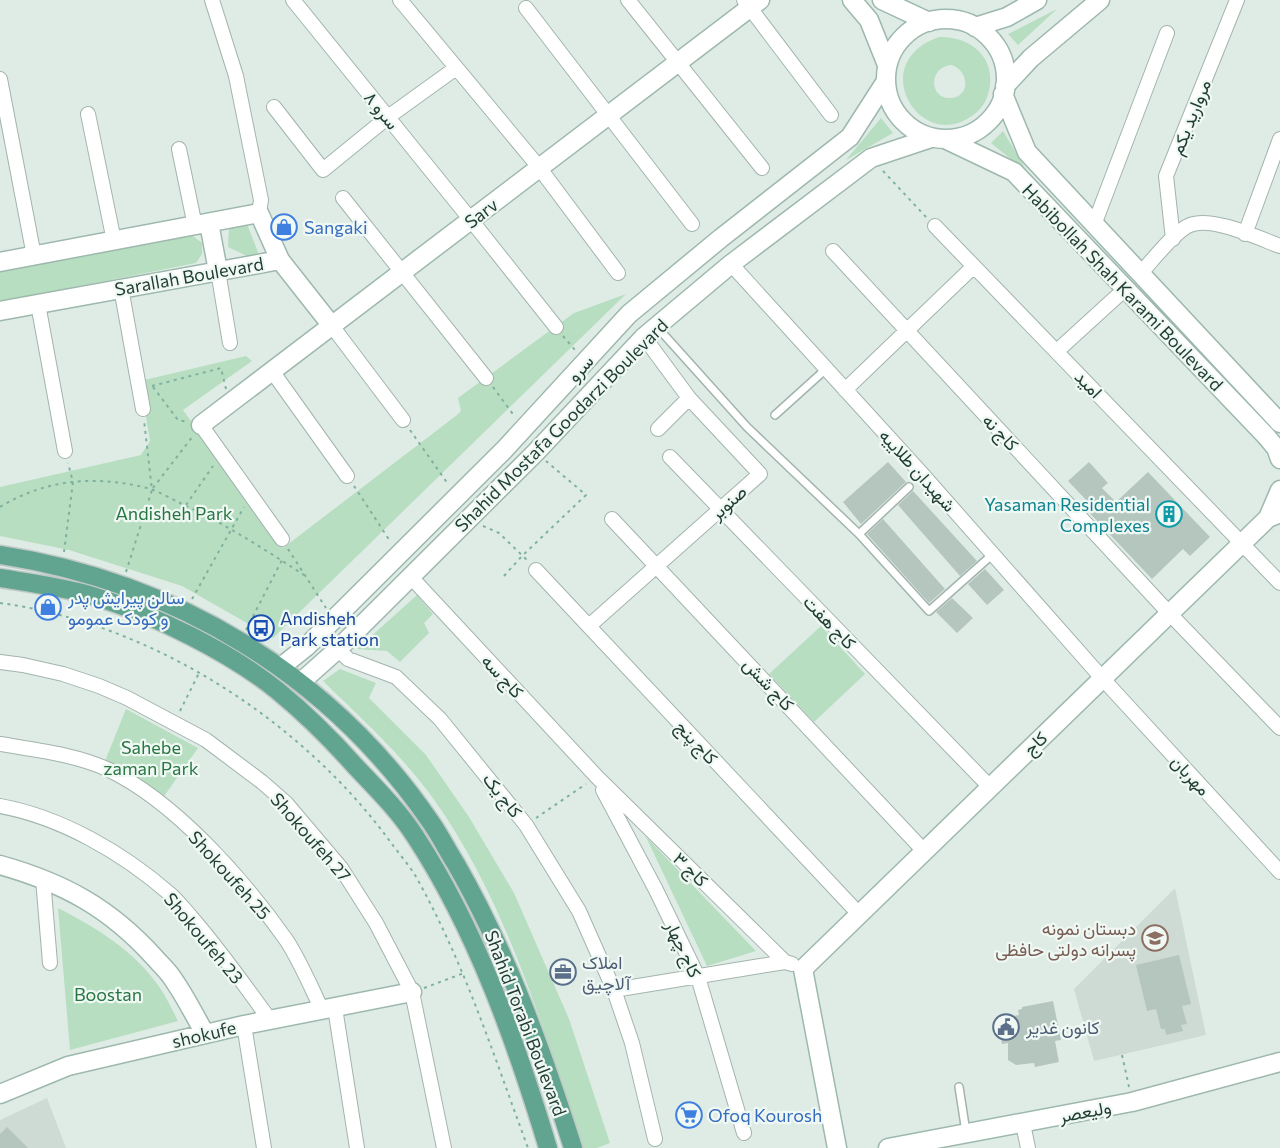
<svg xmlns="http://www.w3.org/2000/svg" width="1280" height="1148" font-family="Commissioner,Vazirmatn,sans-serif">
	<style>
		.built { fill: #cedbd4 }
		.green { fill: #b7dec0; fill-rule: evenodd }
		.building { fill: #b5c6be }
		.lines { fill: none; stroke-linecap: round; stroke-linejoin: round }
		.lane-casing { stroke: #a2b4ad; stroke-width: 10 }
		.street-casing { stroke: #a2b4ad; stroke-width: 16 }
		.secondary-casing { stroke: #9db8ad; stroke-width: 21 }
		.primary-casing { stroke: #c0c9c6; stroke-width: 21 }
		.path { stroke: #7eb19f; stroke-width: 2; stroke-dasharray: 3 4.5; stroke-linecap: butt }
		.lane { stroke: #fff; stroke-width: 7 }
		.street { stroke: #fff; stroke-width: 14 }
		.secondary { stroke: #fff; stroke-width: 18 }
		.primary { stroke: #61a490; stroke-width: 18 }
		.labels { text-anchor: middle; dominant-baseline: central; stroke-width: 4.5; stroke-linejoin: round; paint-order: stroke }
		.street-label { font-size: 18px; fill: #1f3d33; stroke: #f0f8f4 }
		.shop-label { font-size: 18px; fill: #366cbe; stroke: #f0f8f4; text-anchor: start }
		.culture-label { font-size: 18px; fill: #0d838f; stroke: #f0f8f4; text-anchor: end }
		.park-label { font-size: 18px; fill: #277642; stroke: #f0f8f4 }
		.transit-label { font-size: 18px; fill: #164399; stroke: #f0f8f4; text-anchor: start }
		.education-label { font-size: 18px; fill: #785e54; stroke: #f0f8f4; text-anchor: end }
		.service-label { font-size: 18px; fill: #4e5e75; stroke: #f0f8f4; text-anchor: start }
	</style>
	<rect width="100%" height="100%" fill="#dfece6"/>
	<path class="built" d="M1175,888L1206,1035L1094,1061L1074,989Z
		M47,1098L66,1148H0V1120Z"/>
	<path class="green" d="M1057,9L1018,45L1008,34Z
		M939,37C975,36 1001,63 986,100C982,108 975,115 967,119C917,148 867,62 939,37ZM951,65C968,69 972,96 951,98C930,100 927,68 951,65Z
		M881,118L893,133L846,160Z
		M1003,131L1028,173L991,143Z
		M247,224L258,252L257,255L249,257L228,247L229,227Z
		M183,235L193,236L202,243V254L196,263L0,302V271Z
		M626,294L273,638L182,586L69,550L0,536V487L141,455L150,441L140,381L246,356L252,361L183,410L283,548L457,415L461,411L458,398L574,313Z
		M417,595L433,614L424,623L429,633L400,662L387,651L357,649Z
		M821,626L865,674L814,722L769,674Z
		M340,669L376,683L369,698L426,755L469,817L514,893L569,1019L610,1143L597,1148H583C543,1029 508,905 435,801C403,756 362,719 323,681Z
		M126,709L198,748L160,802L103,766Z
		M646,837L756,951L707,966Z
		M58,908C97,928 135,951 160,988C167,998 172,1010 178,1021L70,1050Z"/>
	<path class="building" d="M888,462L906,482L861,524L843,502Z
		M1089,462L1108,483L1102,488L1116,502L1148,472L1210,537L1190,556L1183,549L1152,579L1083,506L1088,502L1068,481Z
		M913,491L977,561L960,576L898,505Z
		M883,519L945,589L929,603L867,534Z
		M985,569L1004,590L987,605L968,584Z
		M952,598L973,618L957,633L936,612Z
		M1179,955L1191,1004L1182,1006L1187,1024L1181,1025L1183,1031L1166,1035L1165,1029H1161L1156,1009L1147,1011L1136,965Z
		M1053,1001L1061,1040L1055,1041L1059,1062L1035,1067L1034,1063L1016,1065L1008,1060V1043L1002,1044L997,1019L1019,1015L1018,1010L1022,1009V1007Z
		M7,1127L28,1148H0V1134Z"/>
	<g class="lines">
		<g class="lane-casing">
			<path id="lane" d="M658,328L747,427L859,534L929,611L993,554
				M775,415L826,369
				M859,534L909,487
				M959,1087L966,1132"/>
		</g>
		<g class="street-casing">
			<path id="street" d="M212,0L236,76L261,200L259,213
				M293,0L471,220L556,327
				M400,0L538,166L618,273
				M628,0L762,168
				M744,0L831,115
				M526,8L692,224
				M0,79L34,256
				M274,107L323,170L388,117L456,68
				M88,114L114,241
				M179,149L195,226
				M343,198L486,378
				M1094,225L1167,33
				M935,226L1280,583
				M1245,234L1280,139
				M1173,239L1166,176L1237,0
				M833,251L1169,613L1280,728
				M731,264L923,475L1102,678L1280,872
				M218,271L230,343
				M1140,274C1151,262 1176,230 1190,225C1212,216 1258,238 1280,246
				M121,288L143,409
				M38,304L65,451
				M332,326L403,420
				M1057,351L1125,289
				M272,371L347,476
				M845,390L974,266
				M201,425L282,539
				M658,429L689,398
				M670,457L990,787
				M612,519L924,851
				M536,570L859,914
				M410,576L597,777L785,962
				M589,626L760,474L689,398L644,337
				M338,649L348,659L396,677L440,719L526,825L579,911L614,990L632,1043L655,1139
				M0,662L23,665L63,674L99,686L127,698L206,740L262,782L286,803L341,868L376,923L412,992L444,1148
				M0,744C35,750 74,754 107,769C175,801 244,880 287,941C301,963 311,987 322,1010
				M603,790L656,890L698,977L744,1133
				M0,806C61,817 123,853 170,894C178,901 185,910 192,918C220,950 245,986 270,1020
				M43,879L50,963
				M614,990L785,962L792,964
				M335,1008L357,1148
				M244,1025L264,1148
				M1023,1124L1028,1148"/>
		</g>
		<g class="secondary-casing">
			<path id="secondary" d="M852,0L869,20L887,65
				M882,0L929,22
				M886 79a60 60 0 1 1 120 0a60 60 0 1 1-120 0Z
				M975,27L1007,17L1037,0
				M1005,86L1031,58L1100,0
				M1003,94L1027,152L1280,423
				M947,140L1014,172L1266,436L1276,448L1280,459
				M209,223L218,271
				M0,262L259,213L280,260L332,326
				M0,311L280,260
				M201,425L760,0
				M1280,490L1268,518L1280,513
				M281,667L306,647L504,450L629,314L721,238L850,137L886,81
				M301,682L338,649L536,452L644,337L731,264L871,158L931,138
				M0,865C64,883 110,908 155,958C161,965 168,971 173,979C185,996 195,1016 205,1034
				M0,1094L68,1066L244,1025L412,992
				M837,1148L803,969L1268,518
				M888,1148L1132,1102L1280,1062"/>
		</g>
		<g class="primary-casing">
			<path id="primary" d="M0,555C175,582 329,674 430,821C440,835 447,850 456,864C507,953 542,1050 573,1148
				M0,578C31,583 63,587 93,596C153,614 230,652 278,691C306,714 332,740 356,767C377,789 399,811 415,836C476,929 516,1042 548,1148"/>
		</g>
		<path class="path" d="M883,171L926,217
			M563,336L575,350
			M152,386L221,368L226,389
			M153,387L178,420L188,422
			M493,387L515,417
			M410,430L448,484
			M354,486L390,541
			M153,488L193,436
			M186,505L213,466
			M0,507C46,479 95,475 147,488C158,491 170,498 180,503C224,523 264,549 304,575
			M483,526L499,533L528,561
			M288,549L326,608
			M64,552L73,482L68,463
			M126,572L152,490L144,420
			M504,576L522,556L586,495L546,461
			M192,599L244,507
			M0,603C150,623 300,719 389,840C399,854 412,868 420,884C466,968 495,1059 528,1148
			M246,630L282,560
			M180,711L199,673
			M536,818L586,784
			M424,988L464,973
			M1122,1055L1129,1087"/>
		<use href="#lane" class="lane"/>
		<use href="#street" class="street"/>
		<use href="#secondary" class="secondary"/>
		<use href="#primary" class="primary"/>
	</g>
	<defs>
		<g id="shop-ring" transform="scale(1.35)"><circle r="9.5" fill="#f0f8f4" stroke="#3f7fe0" stroke-width="1.5"/><path d="M-5-2.5h2.3a2.7 3.5 0 0 1 5.4 0H5L5.5 6h-11ZM-1.5-2.5h3a1.5 2.3 0 0 0-3 0Z" fill="#3f7fe0"/></g>
		<g id="building-ring" transform="scale(1.35)"><circle r="9.5" fill="#f0f8f4" stroke="#0f9aa8" stroke-width="1.5"/><path d="M-4-6H4V6H1V3H-1V6H-4ZM-2.5-4.3h1.7v1.8h-1.7ZM.8-4.3h1.7v1.8H.8ZM-2.5-1h1.7V.8h-1.7ZM.8-1h1.7V.8H.8Z" fill="#0f9aa8"/></g>
		<g id="bus-ring" transform="scale(1.35)"><circle r="9.5" fill="#f0f8f4" stroke="#1a4fb4" stroke-width="1.5"/><path d="M-5-6H5V4H4V6H2V4H-2V6H-4V4H-5ZM-3.5-4V0h7V-4ZM-3.5 1.2v1.5H-2V1.2ZM2 1.2v1.5H3.5V1.2Z" fill="#1a4fb4"/></g>
		<g id="school-ring" transform="scale(1.35)"><circle r="9.5" fill="#f0f8f4" stroke="#8d6e63" stroke-width="1.5"/><path d="M0-5L7-2L0 1L-7-2ZM-4 1L0 2.5L4 1V4Q0 6-4 4Z" fill="#8d6e63"/></g>
		<g id="office-ring" transform="scale(1.35)"><circle r="9.5" fill="#f0f8f4" stroke="#5c6f8a" stroke-width="1.5"/><path d="M-6-3h4V-5.5h4V-3h4V5H-6ZM-1-4.5V-3h2v-1.5ZM-6 0V1H6V0Z" fill="#5c6f8a"/></g>
		<g id="civic-ring" transform="scale(1.35)"><circle r="9.5" fill="#f0f8f4" stroke="#5c6f8a" stroke-width="1.5"/><path d="M-.6-6.5H3V-4.5H.6V-3L4-1V1h2V6H-6V1h2V-1L-.6-3ZM-1.2 2.5V6h2.4V2.5Z" fill="#5c6f8a"/></g>
		<g id="supermarket-ring" transform="scale(1.35)"><circle r="9.5" fill="#f0f8f4" stroke="#3f7fe0" stroke-width="1.5"/><path d="M-6-5.5h2.5l.6 2H6L4.5 2H-2.5L-4.4-4H-6ZM-1.5 3.2a1.3 1.3 0 1 0 .1 0ZM3 3.2a1.3 1.3 0 1 0 .1 0Z" fill="#3f7fe0"/></g>
	</defs>
	<g fill-rule="evenodd">
		<use href="#shop-ring" x="284" y="227"/>
		<use href="#building-ring" x="1169" y="514"/>
		<use href="#shop-ring" x="48" y="607"/>
		<use href="#bus-ring" x="261" y="628"/>
		<use href="#school-ring" x="1155" y="938"/>
		<use href="#office-ring" x="563" y="972"/>
		<use href="#civic-ring" x="1006" y="1027"/>
		<use href="#supermarket-ring" x="689" y="1115"/>
	</g>
	<g class="labels">
		<g class="street-label">
			<text transform="translate(382 110) rotate(51)">سرو ۸</text>
			<text transform="translate(1190 117) rotate(-68)">مروارید یکم</text>
			<text transform="translate(481 213) rotate(-37)">Sarv</text>
			<text transform="translate(189 276) rotate(-10)">Sarallah Boulevard</text>
			<text transform="translate(1123 287) rotate(46)">Habibollah Shah Karami Boulevard</text>
			<text transform="translate(580 368) rotate(-48)">سرو</text>
			<text transform="translate(1089 384) rotate(46)">امید</text>
			<text transform="translate(561 425) rotate(-45)">Shahid Mostafa Goodarzi Boulevard</text>
			<text transform="translate(1001 432) rotate(47)">کاج نه</text>
			<text transform="translate(918 470) rotate(48)">شهیدان طلاییه</text>
			<text transform="translate(728 502) rotate(-42)">صنوبر</text>
			<text transform="translate(830 622) rotate(46)">کاج هفت</text>
			<text transform="translate(503 676) rotate(47)">کاج سه</text>
			<text transform="translate(769 684) rotate(47)">کاج شش</text>
			<text transform="translate(697 742) rotate(47)">کاج پنج</text>
			<text transform="translate(1035 743) rotate(-44)">کاج</text>
			<text transform="translate(1191 775) rotate(47)">مهربان</text>
			<text transform="translate(503 795) rotate(52)">کاج یک</text>
			<text transform="translate(311 837) rotate(49)">Shokoufeh 27</text>
			<text transform="translate(691 869) rotate(44)">کاج ۳</text>
			<text transform="translate(230 875) rotate(48)">Shokoufeh 25</text>
			<text transform="translate(204 938) rotate(50)">Shokoufeh 23</text>
			<text transform="translate(684 949) rotate(65)">کاج چهار</text>
			<text transform="translate(526 1023) rotate(69)">Shahid Torabi Boulevard</text>
			<text transform="translate(204 1034) rotate(-13)">shokufe</text>
			<text transform="translate(1085 1111) rotate(-11)">ولیعصر</text>
		</g>
		<g class="shop-label">
			<text x="304" y="227">Sangaki</text>
			<text x="68" y="597">سالن پیرایش پدر<tspan x="68" dy="21">و کودک عمومو</tspan></text>
			<text x="708" y="1115">Ofoq Kourosh</text>
		</g>
		<g class="culture-label">
			<text x="1150" y="504">Yasaman Residential<tspan x="1150" dy="21">Complexes</tspan></text>
		</g>
		<g class="park-label">
			<text x="174" y="513">Andisheh Park</text>
			<text x="151" y="747">Sahebe<tspan x="151" dy="21">zaman Park</tspan></text>
			<text x="108" y="994">Boostan</text>
		</g>
		<g class="transit-label">
			<text x="280" y="618">Andisheh<tspan x="280" dy="21">Park station</tspan></text>
		</g>
		<g class="education-label">
			<text x="1136" y="928">دبستان نمونه<tspan x="1136" dy="21">پسرانه دولتی حافظی</tspan></text>
		</g>
		<g class="service-label">
			<text x="582" y="962">املاک<tspan x="582" dy="21">آلاچیق</tspan></text>
			<text x="1026" y="1027">کانون غدیر</text>
		</g>
	</g>
</svg>
